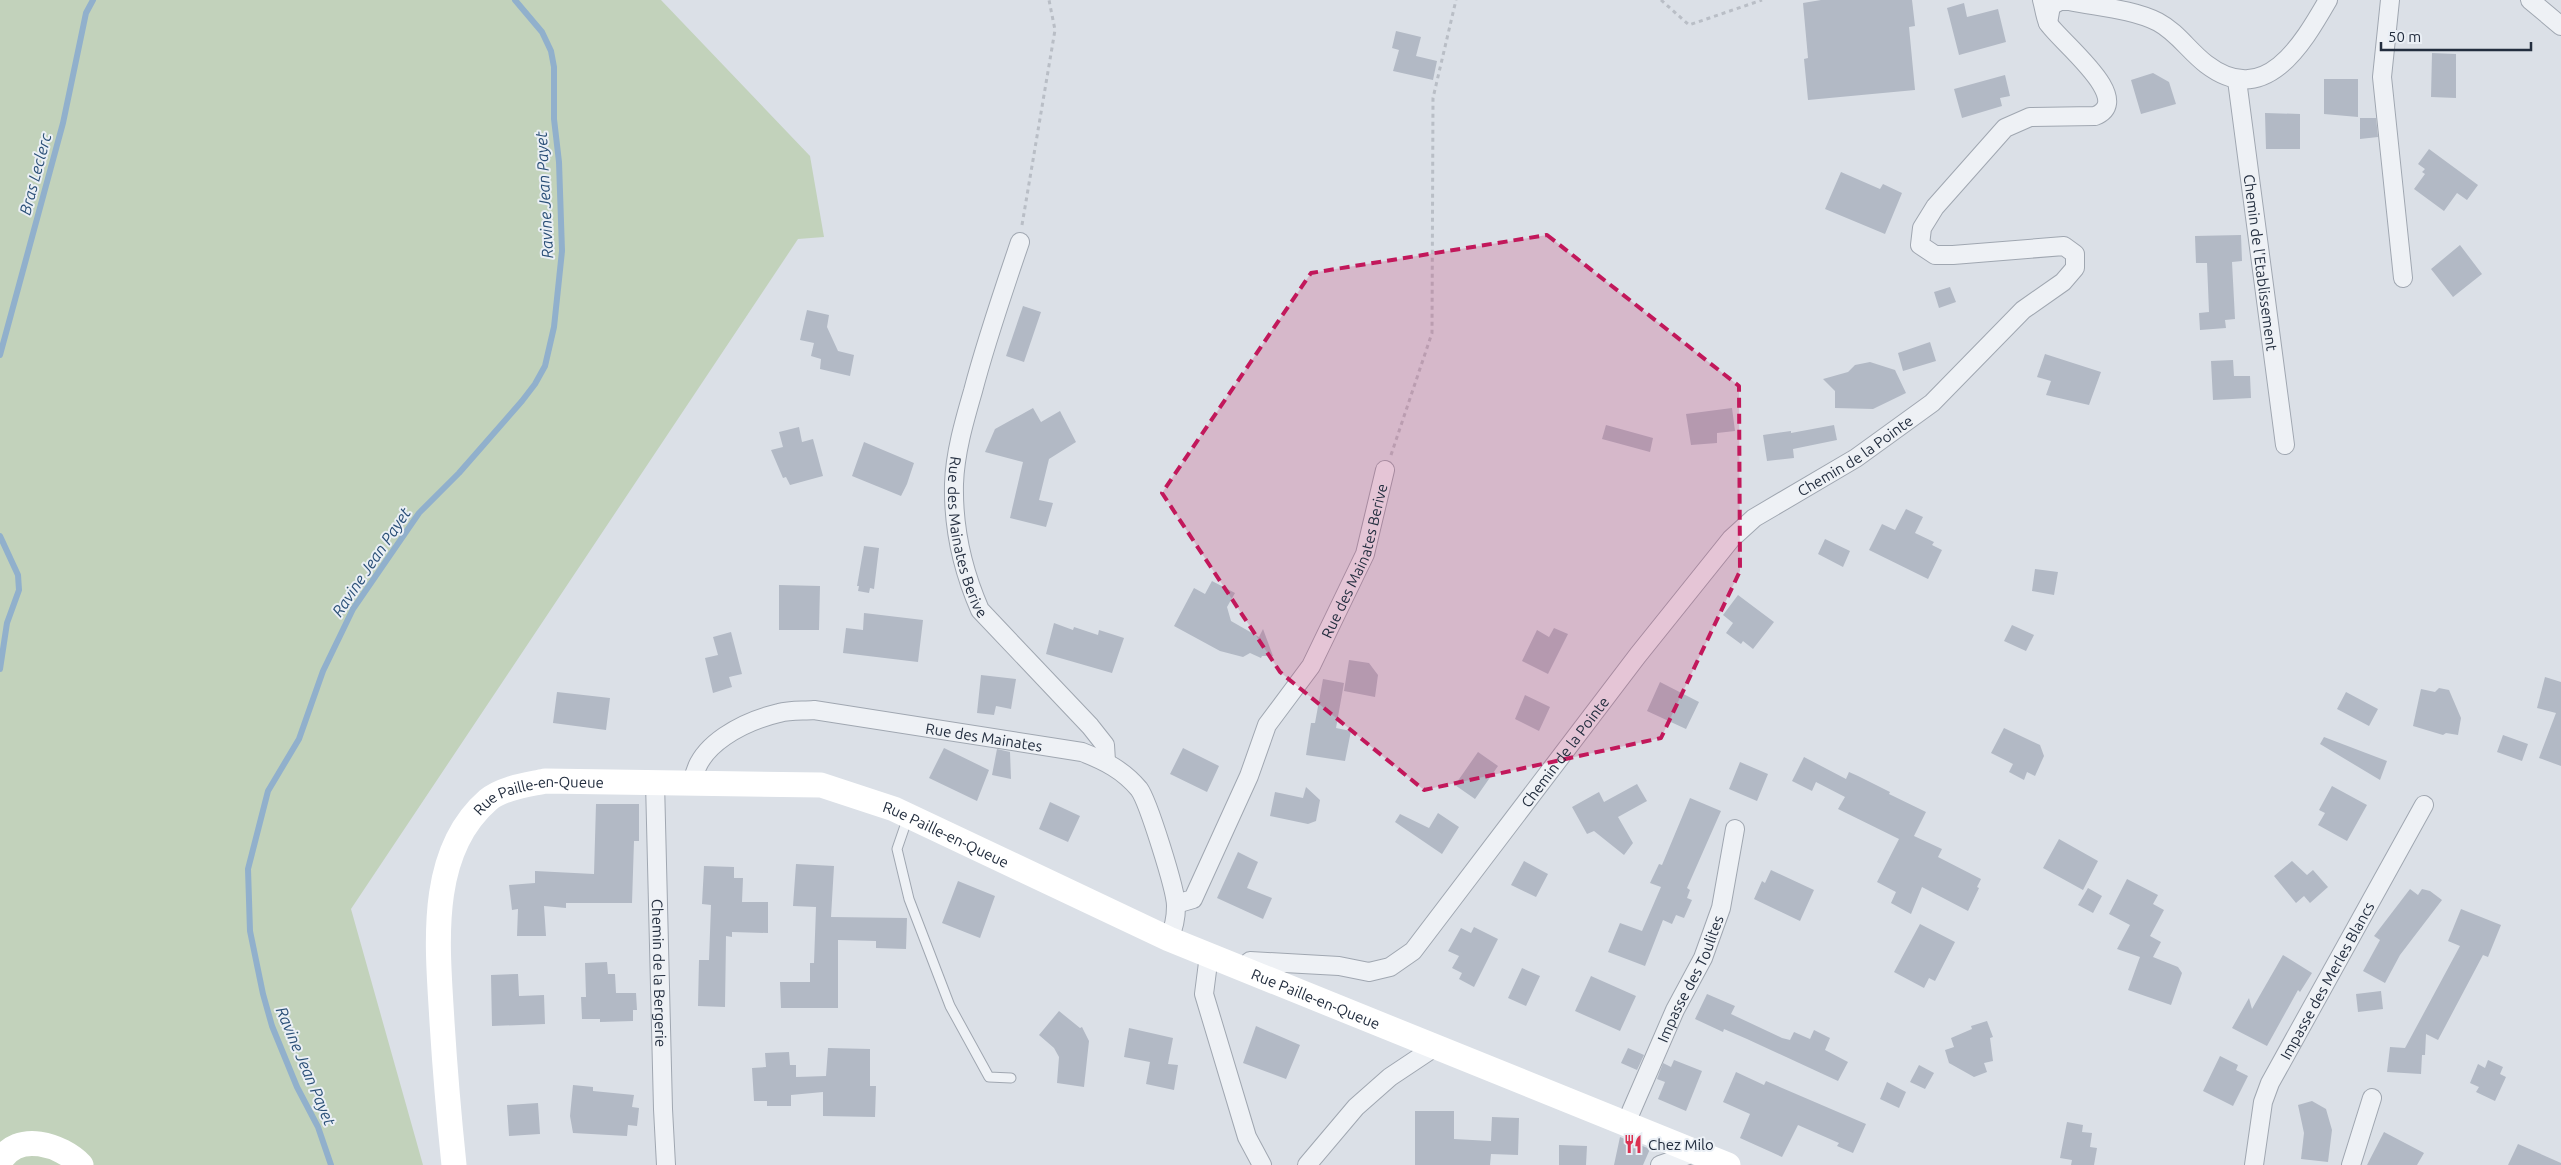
<svg xmlns="http://www.w3.org/2000/svg" width="2561" height="1165" font-family="Ubuntu,sans-serif">
	<style>
		.green { fill: #c2d2bb }
		.lines { fill: none; stroke-linecap: round; stroke-linejoin: round }
		.stream { stroke: #91b0cc; stroke-width: 6 }
		.building { fill: #b2b9c5 }
		.service-casing { stroke: #a0a7b1; stroke-width: 11 }
		.minor-casing { stroke: #a0a7b1; stroke-width: 20 }
		.path { stroke: #b9bec6; stroke-width: 3; stroke-dasharray: 4 4; stroke-linecap: butt }
		.service { stroke: #eef1f5; stroke-width: 9 }
		.minor { stroke: #eef1f5; stroke-width: 18 }
		.secondary { stroke: #fff; stroke-width: 25 }
		.marked { fill: #c2185b; fill-opacity: 0.2; stroke: #c2185b; stroke-width: 4; stroke-dasharray: 10 6; stroke-linejoin: round }
		.labels { text-anchor: middle; dominant-baseline: central; stroke-width: 4; stroke-linejoin: round; paint-order: stroke }
		.street-label { font-size: 15px; fill: #232e3f; stroke: #eaeff5 }
		.poi-label { font-size: 15px; fill: #232e3f; stroke: #eaeff5; text-anchor: start }
		.water-label { font-size: 16px; font-style: italic; fill: #2a4f77; stroke: #eaeff5 }
	</style>
	<rect width="100%" height="100%" fill="#dbe0e7"/>
	<path class="green" d="M0,0H661L810,156L824,237L798,239L351,909L423,1165H0Z"/>
	<g class="lines">
		<path class="stream" d="M0,355L63,123L86,13L93,0
			M0,536L18,575L19,590L7,623L0,669
			M331,1165L318,1127L297,1087L272,1026L263,994L250,931L248,869L268,791L299,739L323,671L353,609L419,513L459,473L522,401L535,384L545,366L554,327L562,251L559,162L554,119V67L551,51L542,32L515,0"/>
	</g>
	<path class="building" d="M1821,0H1912L1915,26L1909,27L1915,90L1808,100L1804,59L1808,58L1803,3Z
		M1964,3L1967,17L1998,9L2006,42L1959,55L1947,8Z
		M1396,31L1421,37L1416,56L1437,61L1433,80L1393,71L1399,50L1392,48Z
		M2432,53L2456,54V98L2431,97Z
		M2153,73L2169,82L2176,104L2141,114L2131,80Z
		M2005,75L2010,96L2000,98L2002,106L1962,118L1954,89Z
		M2324,79H2358V117L2324,114Z
		M2265,113L2300,114V149H2266Z
		M2360,118H2376L2378,137L2360,139Z
		M2429,149L2478,185L2467,200L2457,193L2444,211L2414,189L2425,174L2422,172L2425,169L2418,164Z
		M1841,172L1880,189L1883,184L1902,193L1885,234L1825,209Z
		M2241,235L2242,261L2232,262L2235,319L2225,320L2226,328L2200,330L2199,313L2209,312L2207,263H2196L2195,236Z
		M2460,245L2482,274L2453,297L2431,269Z
		M1950,287L1956,302L1939,308L1934,292Z
		M1023,306L1041,312L1024,362L1006,356Z
		M807,310L829,315L827,327L838,351L854,355L850,376L820,369L821,359L811,356L814,343L800,340Z
		M1930,342L1936,361L1903,371L1898,353Z
		M2045,354L2101,372L2089,405L2046,395L2051,381L2037,377Z
		M2233,360L2234,376H2250L2251,398L2213,400L2211,361Z
		M1870,362L1895,370L1906,393L1873,409L1835,408V391L1823,379L1848,372L1855,365Z
		M1033,408L1041,422L1060,411L1076,442L1049,459L1039,500L1053,503L1046,527L1010,518L1023,462L985,452L995,429Z
		M1732,408L1735,431L1717,433V443L1691,445L1686,414Z
		M1606,425L1653,438L1650,452L1602,439Z
		M1834,425L1837,440L1793,449L1794,458L1767,461L1763,435L1791,431V433Z
		M799,427L802,442L813,439L823,476L790,485L786,477L783,478L771,450L783,447L779,432Z
		M864,442L914,463L907,484L901,496L852,476Z
		M1906,509L1923,517L1915,533L1934,542L1932,545L1942,550L1928,579L1869,550L1882,524L1895,530Z
		M1825,539L1850,551L1843,567L1818,554Z
		M864,546L879,548L874,589L870,588L869,593L858,591L859,586H857Z
		M2035,569L2058,572L2054,595L2032,591Z
		M1212,581L1235,593L1227,607L1231,621L1259,637L1263,629L1273,656H1262L1261,658L1250,653L1243,657L1220,651L1174,626L1194,588L1205,594Z
		M779,585L820,586L819,630H779Z
		M1738,595L1774,622L1753,649L1743,641L1741,644L1726,633L1733,623L1723,615Z
		M864,613L923,620L918,662L843,653L846,628L863,630Z
		M1054,623L1073,630L1074,627L1098,635L1099,630L1124,638L1112,673L1046,654Z
		M2012,625L2034,635L2026,651L2004,641Z
		M1554,628L1568,634L1548,674L1522,661L1537,630L1549,637Z
		M731,632L742,674L729,677L732,687L713,693L705,658L718,655L713,637Z
		M1349,660L1369,663L1378,675L1375,697L1344,691Z
		M981,675L1016,679L1011,709L996,706L994,715L977,713Z
		M2545,677L2561,682V766L2539,758L2556,713L2537,708Z
		M1323,679L1344,683L1336,728L1351,731L1345,761L1306,755L1311,723H1315Z
		M1660,682L1699,702L1686,729L1647,711Z
		M2439,688L2449,690L2461,718L2458,735L2446,733L2443,735L2413,726L2421,689L2435,692Z
		M557,692L610,698L606,730L553,723Z
		M2346,692L2378,709L2369,726L2337,709Z
		M1525,695L1550,707L1539,731L1515,719Z
		M2004,728L2040,745L2044,756L2035,776L2027,772L2024,780L2009,772L2013,764L1991,753Z
		M2503,735L2528,744L2522,761L2497,752Z
		M2324,737L2387,761L2380,780L2320,744Z
		M944,748L989,770L977,801L929,778Z
		M1183,748L1219,766L1207,792L1170,774Z
		M997,749L1010,752L1011,779L992,775Z
		M1478,752L1498,766L1475,799L1455,785Z
		M1804,757L1846,779L1849,772L1858,776L1890,792L1889,794L1926,812L1914,836L1942,849L1938,857L1981,879L1977,887L1979,888L1968,911L1922,887L1911,914L1891,903L1896,892L1877,882L1899,839L1838,809L1845,797L1816,782L1812,791L1792,781Z
		M1740,762L1768,774L1757,801L1729,789Z
		M1637,784L1647,801L1618,817L1633,843L1624,855L1594,831L1587,834L1572,807L1599,792L1604,802Z
		M2332,786L2367,805L2347,841L2318,825L2325,813L2319,810Z
		M1306,787L1320,800L1316,821L1308,824L1270,816L1275,792L1303,798Z
		M1690,798L1721,811L1687,888L1690,890L1687,898L1692,900L1684,918L1676,915L1672,924L1663,920L1645,966L1608,952L1620,923L1642,931L1661,887L1650,883L1659,864L1662,865Z
		M1050,802L1080,816L1068,842L1039,829Z
		M596,804H639V841H634L632,903H566V908L544,906L546,936H517L518,909L512,910L509,885L535,883V871L594,874Z
		M1438,813L1459,827L1442,854L1395,822L1400,814L1429,828Z
		M2059,839L2098,861L2083,890L2043,868Z
		M1238,852L1258,862L1247,888L1272,898L1263,919L1217,898Z
		M1524,861L1548,874L1536,897L1511,885Z
		M2292,861L2307,875L2313,870L2328,887L2310,903L2304,896L2296,903L2274,876Z
		M796,864L834,866L831,917L907,918L906,949L876,948V941L838,940V1008H781L780,982H810V963H814L816,907L793,906Z
		M704,866L734,867V878H743L742,902H768V933L732,932V937L726,936L725,1007L698,1006L699,960H709L711,905L702,904Z
		M1771,870L1814,890L1800,921L1754,899L1762,881L1765,883Z
		M2127,879L2158,895L2153,904L2164,910L2150,936L2161,942L2153,957L2178,967L2182,973L2171,1005L2128,990L2140,957L2117,949L2130,925L2109,914Z
		M958,881L995,896L980,938L942,923Z
		M2088,888L2102,896L2093,913L2078,905Z
		M2410,889L2418,895L2422,889L2430,891L2442,900L2400,955L2385,983L2363,971L2380,940L2374,936Z
		M2461,909L2501,925L2488,957L2483,955L2438,1040L2426,1034L2425,1055H2422L2421,1074L2387,1072L2390,1047L2405,1048L2460,946L2448,941Z
		M1920,924L1955,942L1935,981L1929,978L1924,988L1894,972Z
		M1474,927L1498,939L1474,987L1459,979L1462,973L1452,968L1459,956L1448,951L1461,928L1471,933Z
		M2283,955L2312,973L2300,992L2298,990L2267,1046L2232,1028L2249,998L2252,1009Z
		M607,962L608,974H615L616,993H636L637,1010H633V1021L600,1022V1019H582L581,997H586L585,963Z
		M1522,968L1540,976L1526,1006L1508,998Z
		M518,974L519,996L544,995L545,1024L492,1026L491,975Z
		M1591,976L1636,996L1620,1031L1575,1011Z
		M2381,991L2383,1009L2358,1012L2356,994Z
		M1707,994L1735,1006L1731,1014L1782,1038L1790,1040L1794,1032L1810,1039L1814,1030L1830,1038L1825,1050L1848,1062L1838,1081L1747,1039L1724,1029L1723,1032L1695,1019Z
		M1059,1011L1080,1028L1082,1027L1089,1041L1084,1087L1057,1083L1059,1057L1054,1048L1039,1035Z
		M1987,1021L1993,1037L1990,1038L1993,1061L1984,1063L1987,1072L1974,1077L1949,1063L1945,1050L1954,1047L1951,1038L1972,1029L1971,1026Z
		M1256,1026L1300,1045L1286,1079L1243,1063Z
		M1129,1028L1173,1038L1168,1064L1178,1065L1174,1090L1146,1084L1150,1062L1124,1057Z
		M828,1048L870,1049V1086H876L875,1117L823,1116V1092L791,1095V1106H767V1101H754L752,1068L766,1067L765,1053L789,1052L790,1065H796V1077L826,1076Z
		M1628,1048L1644,1055L1637,1070L1621,1063Z
		M2220,1056L2238,1065L2236,1070L2248,1076L2233,1106L2203,1091Z
		M1674,1060L1702,1071L1686,1111L1658,1099L1665,1082L1657,1079L1663,1063L1671,1067Z
		M2488,1060L2503,1067L2500,1074L2506,1077L2495,1101L2476,1092L2479,1087L2470,1083L2478,1064L2485,1068Z
		M1919,1065L1934,1073L1925,1089L1910,1082Z
		M1736,1072L1764,1085L1766,1081L1866,1124L1853,1153L1837,1146L1839,1143L1798,1125L1782,1157L1740,1138L1750,1114L1723,1102Z
		M1887,1082L1906,1092L1899,1108L1880,1099Z
		M573,1085L593,1087V1091L634,1095L632,1107L639,1108L637,1126L628,1125L627,1136L573,1133L570,1116Z
		M2312,1101L2326,1109L2332,1130L2328,1162L2301,1159L2304,1133L2298,1105Z
		M538,1103L540,1134L509,1136L507,1105Z
		M1415,1111H1454V1139L1491,1141L1492,1117L1519,1118L1518,1155L1491,1154L1490,1165H1415Z
		M2067,1122L2083,1125L2082,1132L2092,1133L2090,1147L2097,1148L2094,1165H2071L2072,1160L2060,1158Z
		M2384,1132L2424,1153L2417,1165H2367Z
		M1620,1137L1650,1149L1643,1165H1614Z
		M2518,1144L2561,1163V1165H2508Z
		M1559,1145L1587,1146L1586,1165H1559Z"/>
	<g class="lines">
		<g class="service-casing">
			<path id="service" d="M908,817L897,849L909,899L950,1006L989,1077L1011,1078"/>
		</g>
		<g class="minor-casing">
			<g id="minor">
				<path d="M2390,0L2382,77L2403,278"/>
				<path d="M2530,0L2561,26"/>
				<path d="M2048,23L2051,6L2060,1H2069C2098,7 2132,9 2158,22C2177,32 2189,51 2206,64C2265,109 2302,45 2328,0"/>
				<path id="s1" d="M2237,80L2285,445"/>
				<path id="s2" d="M1020,242C1003,292 986,341 973,391C964,422 955,453 954,484C953,528 963,571 980,610L1090,726L1105,745L1106,761"/>
				<path id="s3" d="M655,782L663,1109L666,1165"/>
				<path id="s4" d="M693,782C697,744 745,721 779,713C790,710 803,711 814,710L1082,752C1105,761 1123,770 1139,789C1148,801 1176,890 1176,906C1176,918 1174,928 1169,939"/>
				<path id="s5" d="M1176,904L1193,899L1249,776L1267,725L1311,666L1365,554L1385,470"/>
				<path d="M1209,955L1204,994L1247,1137L1262,1165"/>
				<path id="s6" d="M1242,969L1250,961L1339,966L1369,972L1390,967L1413,951L1638,655L1731,539L1754,518L1856,458L1932,403L2023,310L2063,282L2075,268V254L2064,246L1953,255H1935L1920,245L1922,228L1935,207L2005,128L2030,117L2095,116C2137,100 2058,40 2048,23C2045,16 2044,7 2042,0"/>
				<path id="s7" d="M1626,1123L1675,1010L1703,958L1721,908L1735,829"/>
				<path d="M1307,1165L1356,1107L1390,1077L1435,1047"/>
				<path d="M1660,1165L1697,1152"/>
				<path id="s8" d="M2254,1165L2263,1102L2270,1083L2424,805"/>
				<path d="M2351,1165L2372,1098"/>
			</g>
		</g>
		<path class="path" d="M1661,0L1689,25L1762,0
			M1022,225L1055,30L1049,0
			M1391,455L1432,333L1433,98L1456,0"/>
		<use href="#service" class="service"/>
		<use href="#minor" class="minor"/>
		<g class="secondary">
			<path d="M0,1162C17,1130 62,1145 81,1165"/>
			<path id="s9" d="M454,1165C449,1117 445,1070 442,1022C438,949 426,854 488,800C502,788 527,785 545,781L821,785L894,809L1169,939L1728,1165"/>
		</g>
	</g>
	<path class="marked" d="M1547,235L1739,386L1740,571L1661,738L1424,790L1280,672L1162,493L1311,273Z"/>
	<defs>
		<g id="restaurant-bare" transform="scale(1.5)"><path d="M-5-6h1v4h1v-4h1v4h1v-4h1v5L-1.5 .5V6h-2V.5L-5-1ZM5-6V6H3V1.5H1.5Q1.5-4 5-6Z" fill="#dc3051" stroke="#eaeff5" stroke-width="2.5" paint-order="stroke"/></g>
	</defs>
	<g fill-rule="evenodd">
		<use href="#restaurant-bare" x="1633" y="1144"/>
	</g>
	<g class="labels">
		<g class="street-label">
			<text stroke="none"><textPath href="#s1" startOffset="184">Chemin de l'Etablissement</textPath></text>
			<text stroke="none"><textPath href="#s6" startOffset="851">Chemin de la Pointe</textPath></text>
			<text stroke="none"><textPath href="#s2" startOffset="306">Rue des Mainates Berive</textPath></text>
			<text stroke="none"><textPath href="#s5" startOffset="395">Rue des Mainates Berive</textPath></text>
			<text stroke="none"><textPath href="#s4" startOffset="324">Rue des Mainates</textPath></text>
			<text stroke="none"><textPath href="#s6" startOffset="431">Chemin de la Pointe</textPath></text>
			<text stroke="none"><textPath href="#s9" startOffset="430">Rue Paille-en-Queue</textPath></text>
			<text stroke="none"><textPath href="#s9" startOffset="850">Rue Paille-en-Queue</textPath></text>
			<text stroke="none"><textPath href="#s3" startOffset="191">Chemin de la Bergerie</textPath></text>
			<text stroke="none"><textPath href="#s7" startOffset="158">Impasse des Toulites</textPath></text>
			<text stroke="none"><textPath href="#s8" startOffset="201">Impasse des Merles Blancs</textPath></text>
			<text stroke="none"><textPath href="#s9" startOffset="1255">Rue Paille-en-Queue</textPath></text>
		</g>
		<g class="poi-label">
			<text x="1648" y="1144">Chez Milo</text>
		</g>
		<g class="water-label">
			<text transform="translate(35 174) rotate(-75)">Bras Leclerc</text>
			<text transform="translate(544 195) rotate(-93)">Ravine Jean Payet</text>
			<text transform="translate(371 562) rotate(-56)">Ravine Jean Payet</text>
			<text transform="translate(306 1066) rotate(67)">Ravine Jean Payet</text>
		</g>
	</g>
	<path d="M2381 42v8h150v-8" fill="none" stroke="#232e3f" stroke-width="2.5"/>
	<text x="2388" y="42" font-size="15" fill="#232e3f" stroke="#eaeff5" stroke-width="4" paint-order="stroke">50 m</text>
</svg>
